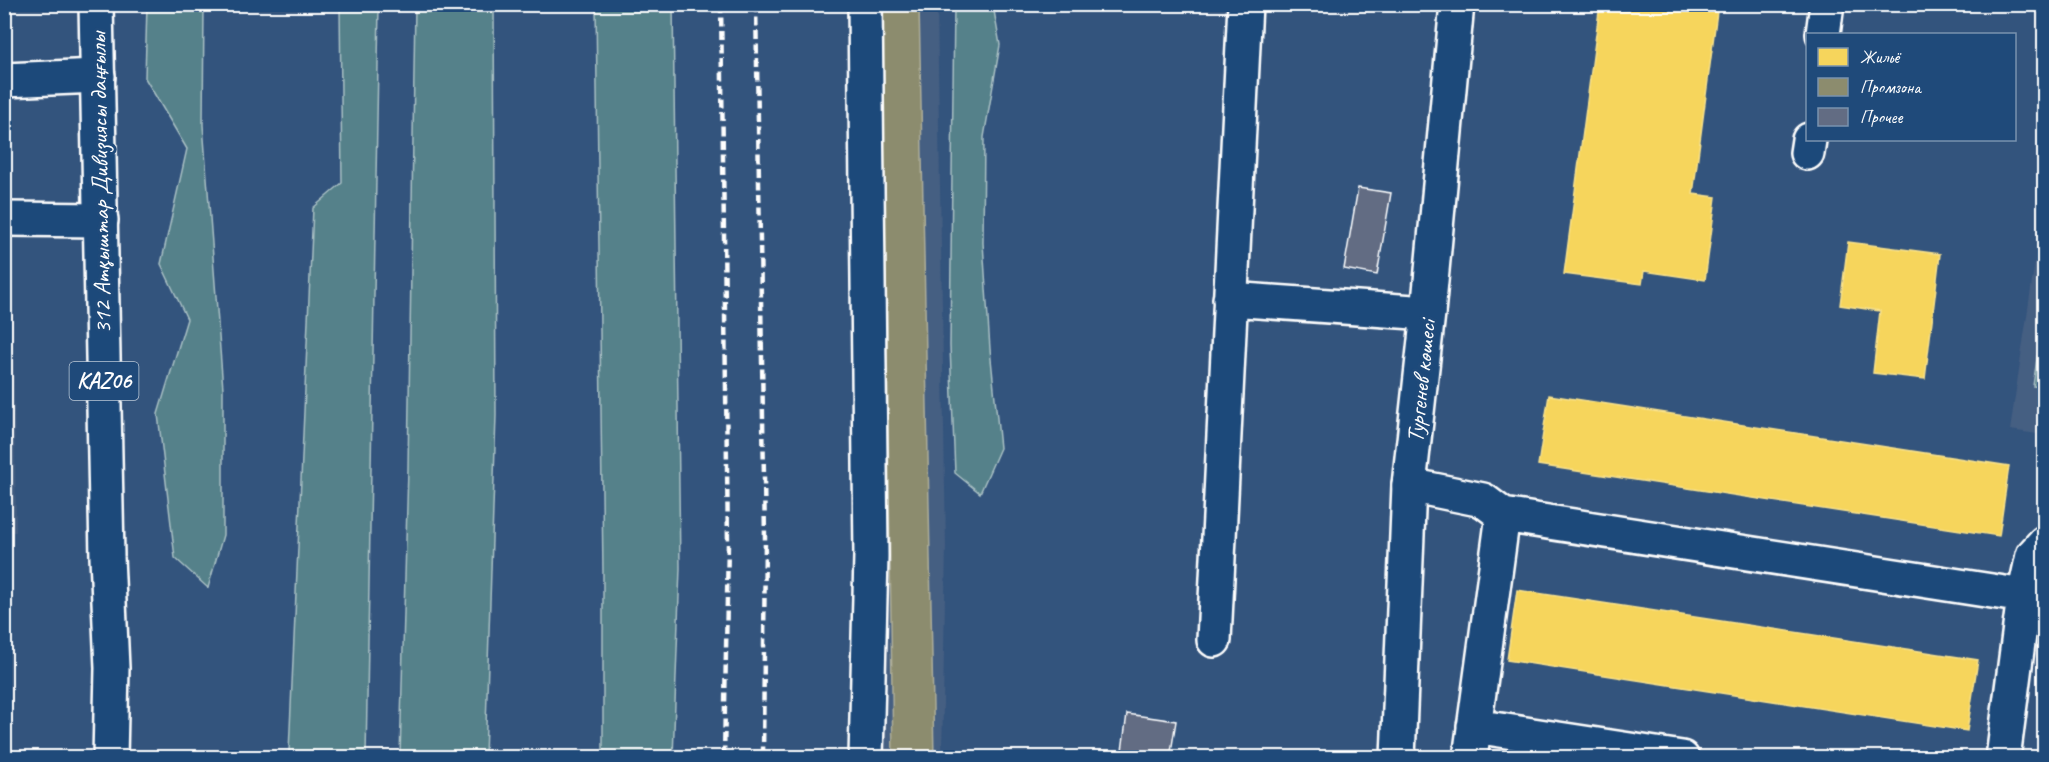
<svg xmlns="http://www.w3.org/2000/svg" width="2049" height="762" font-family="Caveat,sans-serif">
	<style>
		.built { fill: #455e82 }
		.green { fill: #54818a; stroke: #aac0c4; stroke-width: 1.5 }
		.homes { fill: #f6d55c; stroke: #f9e28d; stroke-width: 1.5 }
		.industry { fill: #8c8c6e; stroke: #aeae9a; stroke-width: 1.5 }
		.building { fill: #626c83; stroke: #fff; stroke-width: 1.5 }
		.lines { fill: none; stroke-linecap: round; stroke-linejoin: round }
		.minor-casing { stroke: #fff; stroke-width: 38 }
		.major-casing { stroke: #fff; stroke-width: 38 }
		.highway-casing { stroke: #fff; stroke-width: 38 }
		.minor { stroke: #1f4a7a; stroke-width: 33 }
		.major { stroke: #1f4a7a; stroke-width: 33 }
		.highway { stroke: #1f4a7a; stroke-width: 33 }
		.rail { stroke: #fff; stroke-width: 4.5; stroke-dasharray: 9 4.5; stroke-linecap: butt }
		.labels { text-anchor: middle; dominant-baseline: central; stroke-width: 6; stroke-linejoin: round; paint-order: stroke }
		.shield { fill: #1f4a7a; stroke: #bcc9d7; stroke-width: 1.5 }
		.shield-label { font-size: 22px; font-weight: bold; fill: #fff }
		.street-label { font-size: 24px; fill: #fff; stroke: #1f4a7a }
	</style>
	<rect width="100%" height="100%" fill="#33547d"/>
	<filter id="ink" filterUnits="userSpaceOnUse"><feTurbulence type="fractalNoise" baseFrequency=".0167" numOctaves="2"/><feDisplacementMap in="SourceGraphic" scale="12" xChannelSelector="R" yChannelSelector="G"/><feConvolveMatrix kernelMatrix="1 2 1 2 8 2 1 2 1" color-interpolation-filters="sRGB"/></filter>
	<g filter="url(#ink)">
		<path class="built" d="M4,5H9L16,532H5Z
			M865,5H937L946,547L942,757H866Z
			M2044,201V435L2010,430Z"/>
		<path class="green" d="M147,5H204L203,125L223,389V535L208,588L175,558L158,414L187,319L161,264L187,149L145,78Z
			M340,5H379L366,757H303L289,752L313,208L342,183Z
			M415,5H494L496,415L485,757H400L408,469Z
			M596,5H673L680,568L673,757H603V573Z
			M954,5H993L1000,45L984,137L983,243L990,349L1000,448L980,493L955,473L950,346Z
			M2044,311V387L2033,386Z"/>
		<path class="homes" d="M1600,4H1718L1693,194L1716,197L1705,280L1644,271L1642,284L1564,274Z
			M1848,242L1940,254L1925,379L1873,373L1880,311L1840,305Z
			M1549,395L2009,466L1999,536L1538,465Z
			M1517,590L1978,660L1967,731L1507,660Z"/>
		<path class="industry" d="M882,4H919L934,758H893Z"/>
		<path class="building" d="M1358,188L1391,193L1377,275L1344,269Z
			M1127,714L1176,721L1170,758H1121Z"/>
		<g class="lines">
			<g class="minor-casing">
				<path id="minor" d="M865,4L871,556L866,758
					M1823,34L1827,4
					M4,80L98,76
					M1807,153L1809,140
					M4,219L101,220
					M1230,299L1428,313
					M1409,485L1483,500L1503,515L1470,758
					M1503,515L2024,596
					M1214,640L1245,4
					M1474,726L1682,758
					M2003,758L2024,596L2033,555L2044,543"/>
			</g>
			<g class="major-casing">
				<path id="major" d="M1398,758L1409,485L1428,313L1457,4"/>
			</g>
			<g class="highway-casing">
				<path id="highway" d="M96,4L107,557L112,668L110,758"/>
			</g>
			<use href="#minor" class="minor"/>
			<use href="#major" class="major"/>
			<use href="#highway" class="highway"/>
			<path class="rail" d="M721,4L728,543L724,758
				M756,4L765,537L763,758"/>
		</g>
	</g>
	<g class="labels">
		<rect class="shield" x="69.5" y="362" width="69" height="38" rx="4.5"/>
		<g class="shield-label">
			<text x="104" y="381">KАZ06</text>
		</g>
		<g class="street-label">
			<text transform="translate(100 183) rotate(-91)">312 Атқыштар Дивизиясы даңғылы</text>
			<text transform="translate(1421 381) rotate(-84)">Тургенев көшесі</text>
		</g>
	</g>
	<rect width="2049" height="762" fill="none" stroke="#1f4a7a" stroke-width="24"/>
	<rect x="12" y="12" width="2025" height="738" fill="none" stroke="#fff" stroke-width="2" filter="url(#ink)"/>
	<rect x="1806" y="33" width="210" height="108" fill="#1f4a7a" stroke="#7992af" stroke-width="1.5"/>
	<rect x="1818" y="48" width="30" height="18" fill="#f6d55c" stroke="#7992af" stroke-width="1.5"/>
	<text x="1860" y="63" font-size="18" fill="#ffffff">Жильё</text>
	<rect x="1818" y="78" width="30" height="18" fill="#8c8c6e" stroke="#7992af" stroke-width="1.5"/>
	<text x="1860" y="93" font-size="18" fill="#ffffff">Промзона</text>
	<rect x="1818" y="108" width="30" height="18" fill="#626c83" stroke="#7992af" stroke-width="1.5"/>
	<text x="1860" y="123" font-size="18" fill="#ffffff">Прочее</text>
</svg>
